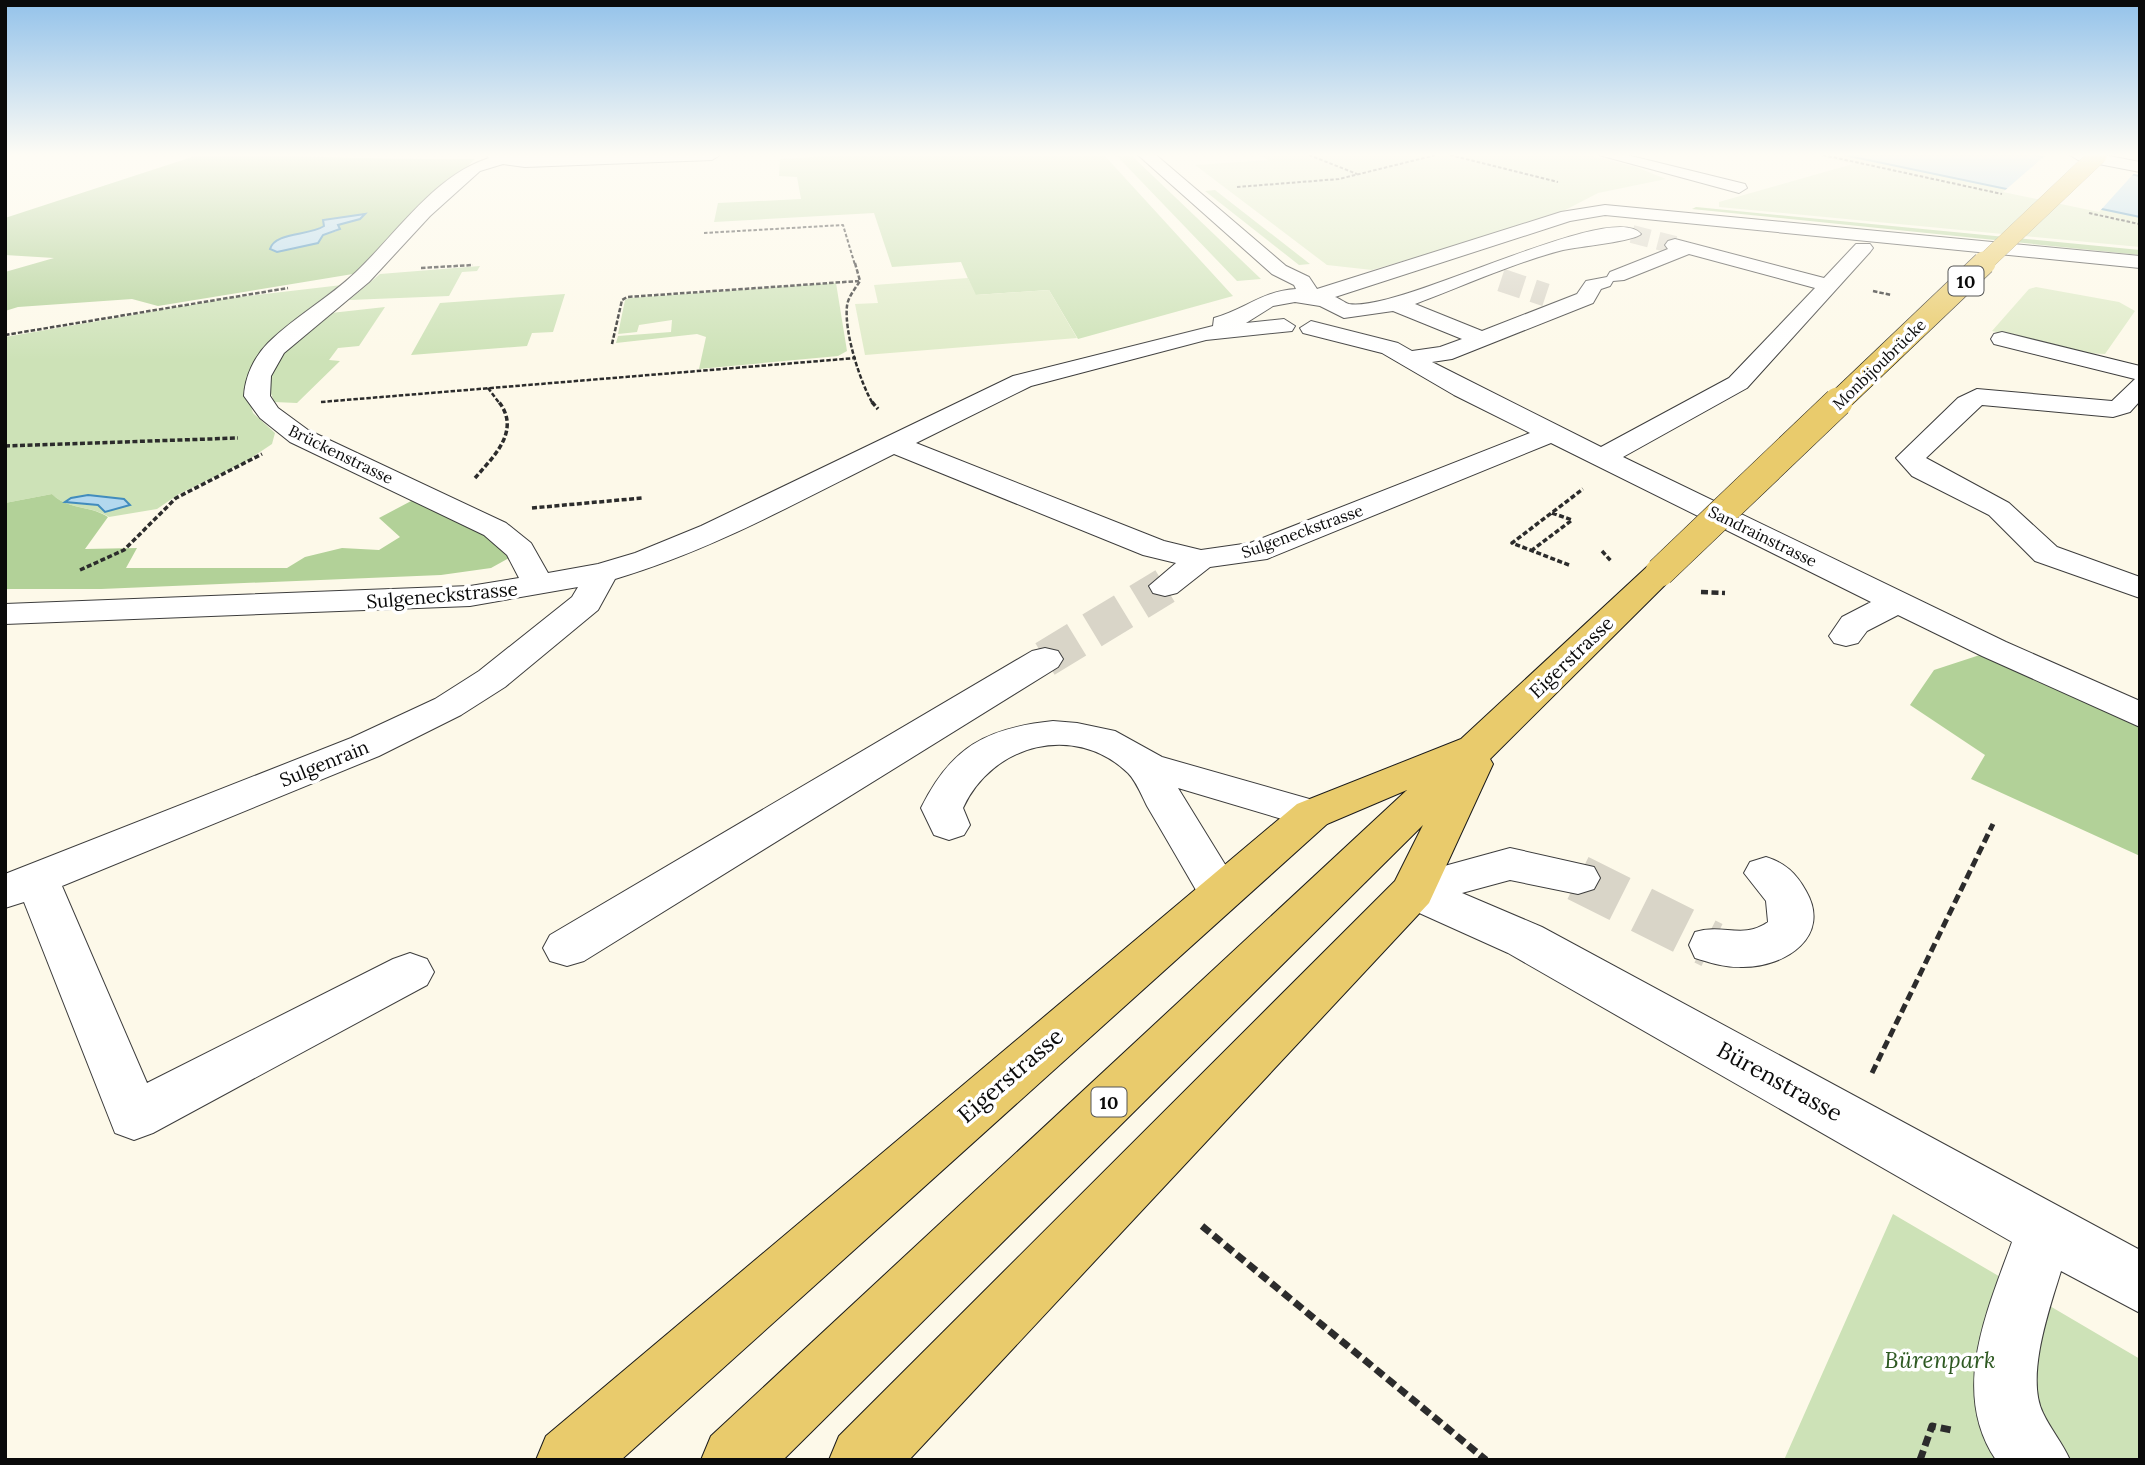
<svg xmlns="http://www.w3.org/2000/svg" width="2145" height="1465" font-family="Lora,serif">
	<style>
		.green { fill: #cde2b7 }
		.forest { fill: #b2d198; fill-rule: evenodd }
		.pitch { fill: #dfebc8 }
		.water { fill: #b3d8ee; stroke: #428cbd; stroke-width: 2 }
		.pier { fill: #fdf9e9 }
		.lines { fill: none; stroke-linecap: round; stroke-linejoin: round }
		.minor-tunnel-far3 { stroke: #d9d5c8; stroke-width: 18; stroke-dasharray: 18 9; stroke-linecap: butt }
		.minor-tunnel-far2 { stroke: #d9d5c8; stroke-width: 23; stroke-dasharray: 23 11; stroke-linecap: butt }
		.minor-tunnel-far1 { stroke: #d9d5c8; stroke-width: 37; stroke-dasharray: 37 18; stroke-linecap: butt }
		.minor-tunnel { stroke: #d9d5c8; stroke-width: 47; stroke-dasharray: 47 24; stroke-linecap: butt }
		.minor-casing { stroke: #3d3d3d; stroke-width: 2 }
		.major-casing { stroke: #1b1b1b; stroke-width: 2 }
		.path-far5 { stroke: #2c2c2c; stroke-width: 2; stroke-dasharray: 3.5 2; stroke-linecap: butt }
		.path-far4 { stroke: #2c2c2c; stroke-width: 2.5; stroke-dasharray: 4.5 2; stroke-linecap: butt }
		.path-far3 { stroke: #2c2c2c; stroke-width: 3.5; stroke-dasharray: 5 2.5; stroke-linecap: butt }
		.path-far2 { stroke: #2c2c2c; stroke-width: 4.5; stroke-dasharray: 7 3.5; stroke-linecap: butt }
		.path-far1 { stroke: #2c2c2c; stroke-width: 5; stroke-dasharray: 9 4.5; stroke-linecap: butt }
		.path { stroke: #2c2c2c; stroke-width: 7; stroke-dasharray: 10 5; stroke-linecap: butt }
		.minor { fill: #fff; fill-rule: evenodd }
		.major { fill: #e9cb6c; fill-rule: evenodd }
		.major-bridge-far2-casing { stroke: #1b1b1b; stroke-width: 18; stroke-linecap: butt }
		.major-bridge-far1-casing { stroke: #1b1b1b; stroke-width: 24; stroke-linecap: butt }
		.major-bridge-casing { stroke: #1b1b1b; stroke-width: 30; stroke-linecap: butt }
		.major-bridge-far2 { stroke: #e9cb6c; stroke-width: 18 }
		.major-bridge-far1 { stroke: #e9cb6c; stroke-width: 23 }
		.major-bridge { stroke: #e9cb6c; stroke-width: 29 }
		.labels { text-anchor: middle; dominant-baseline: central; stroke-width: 7; stroke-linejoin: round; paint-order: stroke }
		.far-street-label { font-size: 16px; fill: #0a0a0a; stroke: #fff }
		.shield { fill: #fff; stroke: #545454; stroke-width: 2 }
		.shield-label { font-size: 18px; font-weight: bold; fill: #0a0a0a }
		.street-label { font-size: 19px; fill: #0a0a0a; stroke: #fff }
		.near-street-label { font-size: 23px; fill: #0a0a0a; stroke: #fff }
		.near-park-label { font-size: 23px; font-style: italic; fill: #2e5922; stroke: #fff }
	</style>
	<rect width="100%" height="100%" fill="#fdf9e9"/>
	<path class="green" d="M843,155H1104L1233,296L1078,339L1049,290L975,295L961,262L892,267L874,213L714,222L718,203L801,199L797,177L779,176L780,159Z
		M1116,155H1131L1261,279L1237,281Z
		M1215,190L1310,264L1299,265L1205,191Z
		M480,266L477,271L462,272L449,296L349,300L380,274Z
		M836,283L847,351L838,356L699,369L706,337L697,334L616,343L618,336L671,332L672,320L639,325L637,332L618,334L625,300L629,298Z
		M342,285L246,391L253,413L275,433L272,444L245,462L179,494L157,509L109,517C90,505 67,510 52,494L5,503V337L231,298Z
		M565,294L553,332L532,333L527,346L411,355L440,303Z
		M385,307L359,346L338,348L329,360L340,361L297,403L274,402L269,387L271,374L286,349L331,313Z
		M1893,1214L2140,1359V1460H1784Z"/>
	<path class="forest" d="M198,155C290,155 382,160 475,159L359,273L158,306L132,299L18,307L5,311V272L54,258L5,255V218ZM365,214L360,219L338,225L337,231L323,235L318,243L277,252L285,237L310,233L323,226L324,220Z
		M1696,207L2140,250V255L1692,209Z
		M52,494C67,510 90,505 108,517L85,549L137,548L126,568H287L305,557L342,548L379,550L400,537L379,518L413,500L487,536L509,558L491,568L441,575L101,589H5V503Z
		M1992,651L2140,719V856L1971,779L1985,755L1910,705L1934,670Z"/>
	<path class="pitch" d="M1259,155H1588L1636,167L1666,179L1598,193L1548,219L1372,270L1327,265L1195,165L1268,160Z
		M1815,155H1844L2140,217V247L1719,207V202L1853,164Z
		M968,278L976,295L1049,290L1077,338L865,355L855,304L878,303L874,285Z
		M2036,287L2119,302L2135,311L2105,354L2082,353L1992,331L2029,289Z"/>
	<path class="water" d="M1844,155H2034L2140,176V217Z
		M365,214L360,219L338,225L340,229L323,235L318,243L277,252L270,249C275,232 309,236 324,226L323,220Z
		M88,495L124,499L130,505L105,512L98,505L65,502L71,498Z"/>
	<path class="pier" d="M2046,155H2053L2136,171L2099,212L2003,192Z"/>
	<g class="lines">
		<path class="minor-tunnel-far3" d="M1632,234L1675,245"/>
		<path class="minor-tunnel-far2" d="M1501,280L1546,295"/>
		<path class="minor-tunnel-far1" d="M1045,659L1165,586"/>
		<path class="minor-tunnel" d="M1578,878L1712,945"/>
		<g class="minor-casing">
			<path id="minor" d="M487,155H720L712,160L525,167L503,164L480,171L430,216L369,282L284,353L271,376L270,396L278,408L308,430L506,523L531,543L548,573L598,564L635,553L701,526L1013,376L1213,326L1214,318C1246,309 1262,291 1296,289L1294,285L1272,274L1138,155H1156L1286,266L1309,277L1317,289L1561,212L1605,205L2140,256V268L1605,215L1570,221L1335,297C1339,298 1345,303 1349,304C1400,313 1613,198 1641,234C1636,241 1577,247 1563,250C1513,263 1463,286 1415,304L1482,331L1577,294L1586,281L1607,277L1610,272L1668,249L1665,245L1668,241L1675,239L1824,278L1856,244H1870L1873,248L1870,252L1747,388L1623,457L2006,642L2140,701V727L1982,656L1898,615L1867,631L1858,643L1846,646L1834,643L1829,636L1842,617L1871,602L1551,443L1267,559L1210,567L1177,593L1165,596L1153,593L1149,586L1176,563L1143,555L894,454C803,499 713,550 615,579L598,610L505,687L461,715L379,756L62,886L147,1083L393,959L410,953L427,959L434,972L427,985L153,1133L134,1140L115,1133L24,902L5,908V874L351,738L435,699L479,671L572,597L578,587L470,606L5,624V604L470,586L519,578L507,555L484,535L290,442L260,418L244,396C245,377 254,357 268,343C294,317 329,298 356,272C396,234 435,175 489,158ZM1689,254L1815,288L1729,378L1601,447L1432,362L1452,359L1593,303L1601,289L1610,286L1613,281L1624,280ZM1295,302L1320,306L1344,318L1393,311L1462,339L1440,347L1412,351L1398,343L1311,321L1300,328L1303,333L1382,353L1454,395L1530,433L1250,543L1201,550L1164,541L916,443L1031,386L1206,340L1292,331L1295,326L1284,319L1246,323L1273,306Z
				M1599,155H1627L1745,184L1747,188L1739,193Z
				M2070,155H2104L2140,162V172L2078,160Z
				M2002,332L2140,366V401L2130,412L2113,417L1982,405L1926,458L2009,503L2057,547L2140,577V598L2035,561L1989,515L1912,476L1896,458L1958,398L1977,389L2112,401L2135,379L1994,344L1991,339L1994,334Z
				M1045,648L1058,651L1063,659L1058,667L584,961L567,966L550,961L543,948L550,935L1032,651Z
				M1053,721L1077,723L1115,731L1162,757L1327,804L1333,814L1327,824L1312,828L1178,788L1242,892L1236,904L1220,908L1204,904C1185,871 1166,838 1147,806C1142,796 1136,781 1128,773C1075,722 992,744 963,808L970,825L964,835L949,840L934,835L921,808C951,747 986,728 1053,721Z
				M1510,848L1594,867L1600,878L1594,889L1578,894L1510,880L1462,893L1542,927L2140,1250V1313L2061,1271C2050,1307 2025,1377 2043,1413C2051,1430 2062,1442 2070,1460H1996C1950,1392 1987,1311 2012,1242L1508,953L1397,903L1391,891L1397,879Z
				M1766,857C1785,863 1796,873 1806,891C1832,936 1786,967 1743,967C1727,968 1711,963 1695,958L1689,945L1695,932C1724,923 1742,940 1768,922L1766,901L1744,873L1750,862Z"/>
		</g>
		<g class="major-casing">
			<path id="major" d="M1660,562L1671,565L1676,572L1671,579L1490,759L1493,764L1429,903L909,1460H829L839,1436L1395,881L1423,825L783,1460H701L711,1436L1407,790L1327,824L621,1460H536L546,1436L1297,804L1461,739L1649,565Z"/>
		</g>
		<path class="path-far5" d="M1309,155L1357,174
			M1450,155L1558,182
			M1823,155L2002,194
			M1237,187L1339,179L1436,155
			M2089,213L2139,224
			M704,233L843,225L855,265"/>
		<path class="path-far4" d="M855,263L860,281C855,289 848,297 847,306C844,332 860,382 873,404
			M421,268L473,265
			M1873,291L1891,295
			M5,335L288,288
			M612,344L622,300L627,297L859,281
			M488,388L500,404
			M321,402L856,358"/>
		<path class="path-far3" d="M872,402L878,409
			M5,446L238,438
			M475,478C494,456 521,431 499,402
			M532,508L642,498
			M1552,513L1572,520
			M1531,551L1572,520
			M1602,551L1611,561
			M1569,565L1512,543L1583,489
			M80,570L124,550L176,498L262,454"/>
		<path class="path-far2" d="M1701,592L1725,593"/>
		<path class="path-far1" d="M1872,1073L1993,824"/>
		<path class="path" d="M1202,1226L1486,1460
			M1920,1460L1932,1426L1951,1430"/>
		<use href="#minor" class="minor"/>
		<use href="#major" class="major"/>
		<g class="major-bridge-far2-casing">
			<path id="major-bridge-far2" d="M1982,265L2098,155"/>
		</g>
		<g class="major-bridge-far1-casing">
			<path id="major-bridge-far1" d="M1836,404L1984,263"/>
		</g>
		<g class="major-bridge-casing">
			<path id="major-bridge" d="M1660,572L1838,402"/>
		</g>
		<use href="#major-bridge-far2" class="major-bridge-far2"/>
		<use href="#major-bridge-far1" class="major-bridge-far1"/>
		<use href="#major-bridge" class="major-bridge"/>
	</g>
	<linearGradient id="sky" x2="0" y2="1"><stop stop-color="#93c2ea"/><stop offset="0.43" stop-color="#fefcf5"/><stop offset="1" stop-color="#fefcf5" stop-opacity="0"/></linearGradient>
	<rect width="2145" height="360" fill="url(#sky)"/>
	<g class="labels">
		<g class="far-street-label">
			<text transform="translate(1879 364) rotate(-44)">Monbijoubrücke</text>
			<text transform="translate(341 454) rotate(26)">Brückenstrasse</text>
			<text transform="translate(1302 531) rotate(-20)">Sulgeneckstrasse</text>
			<text transform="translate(1763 536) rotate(26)">Sandrainstrasse</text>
		</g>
		<g class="shield">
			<rect x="1948.5" y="266.5" width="35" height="29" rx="5"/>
			<rect x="1091.5" y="1087.5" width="35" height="29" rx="5"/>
		</g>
		<g class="shield-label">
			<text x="1966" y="281">10</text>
			<text x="1109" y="1102">10</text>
		</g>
		<g class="street-label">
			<text transform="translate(442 595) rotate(-5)">Sulgeneckstrasse</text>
			<text transform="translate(1571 657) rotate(-44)">Eigerstrasse</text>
			<text transform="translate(324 763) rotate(-22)">Sulgenrain</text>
		</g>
		<g class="near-street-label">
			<text transform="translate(1010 1075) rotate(-41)">Eigerstrasse</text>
			<text transform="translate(1780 1081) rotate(29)">Bürenstrasse</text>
		</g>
		<g class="near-park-label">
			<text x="1940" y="1359">Bürenpark</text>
		</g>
	</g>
	<rect width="2145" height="1465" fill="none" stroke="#0a0a0a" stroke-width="14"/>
</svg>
